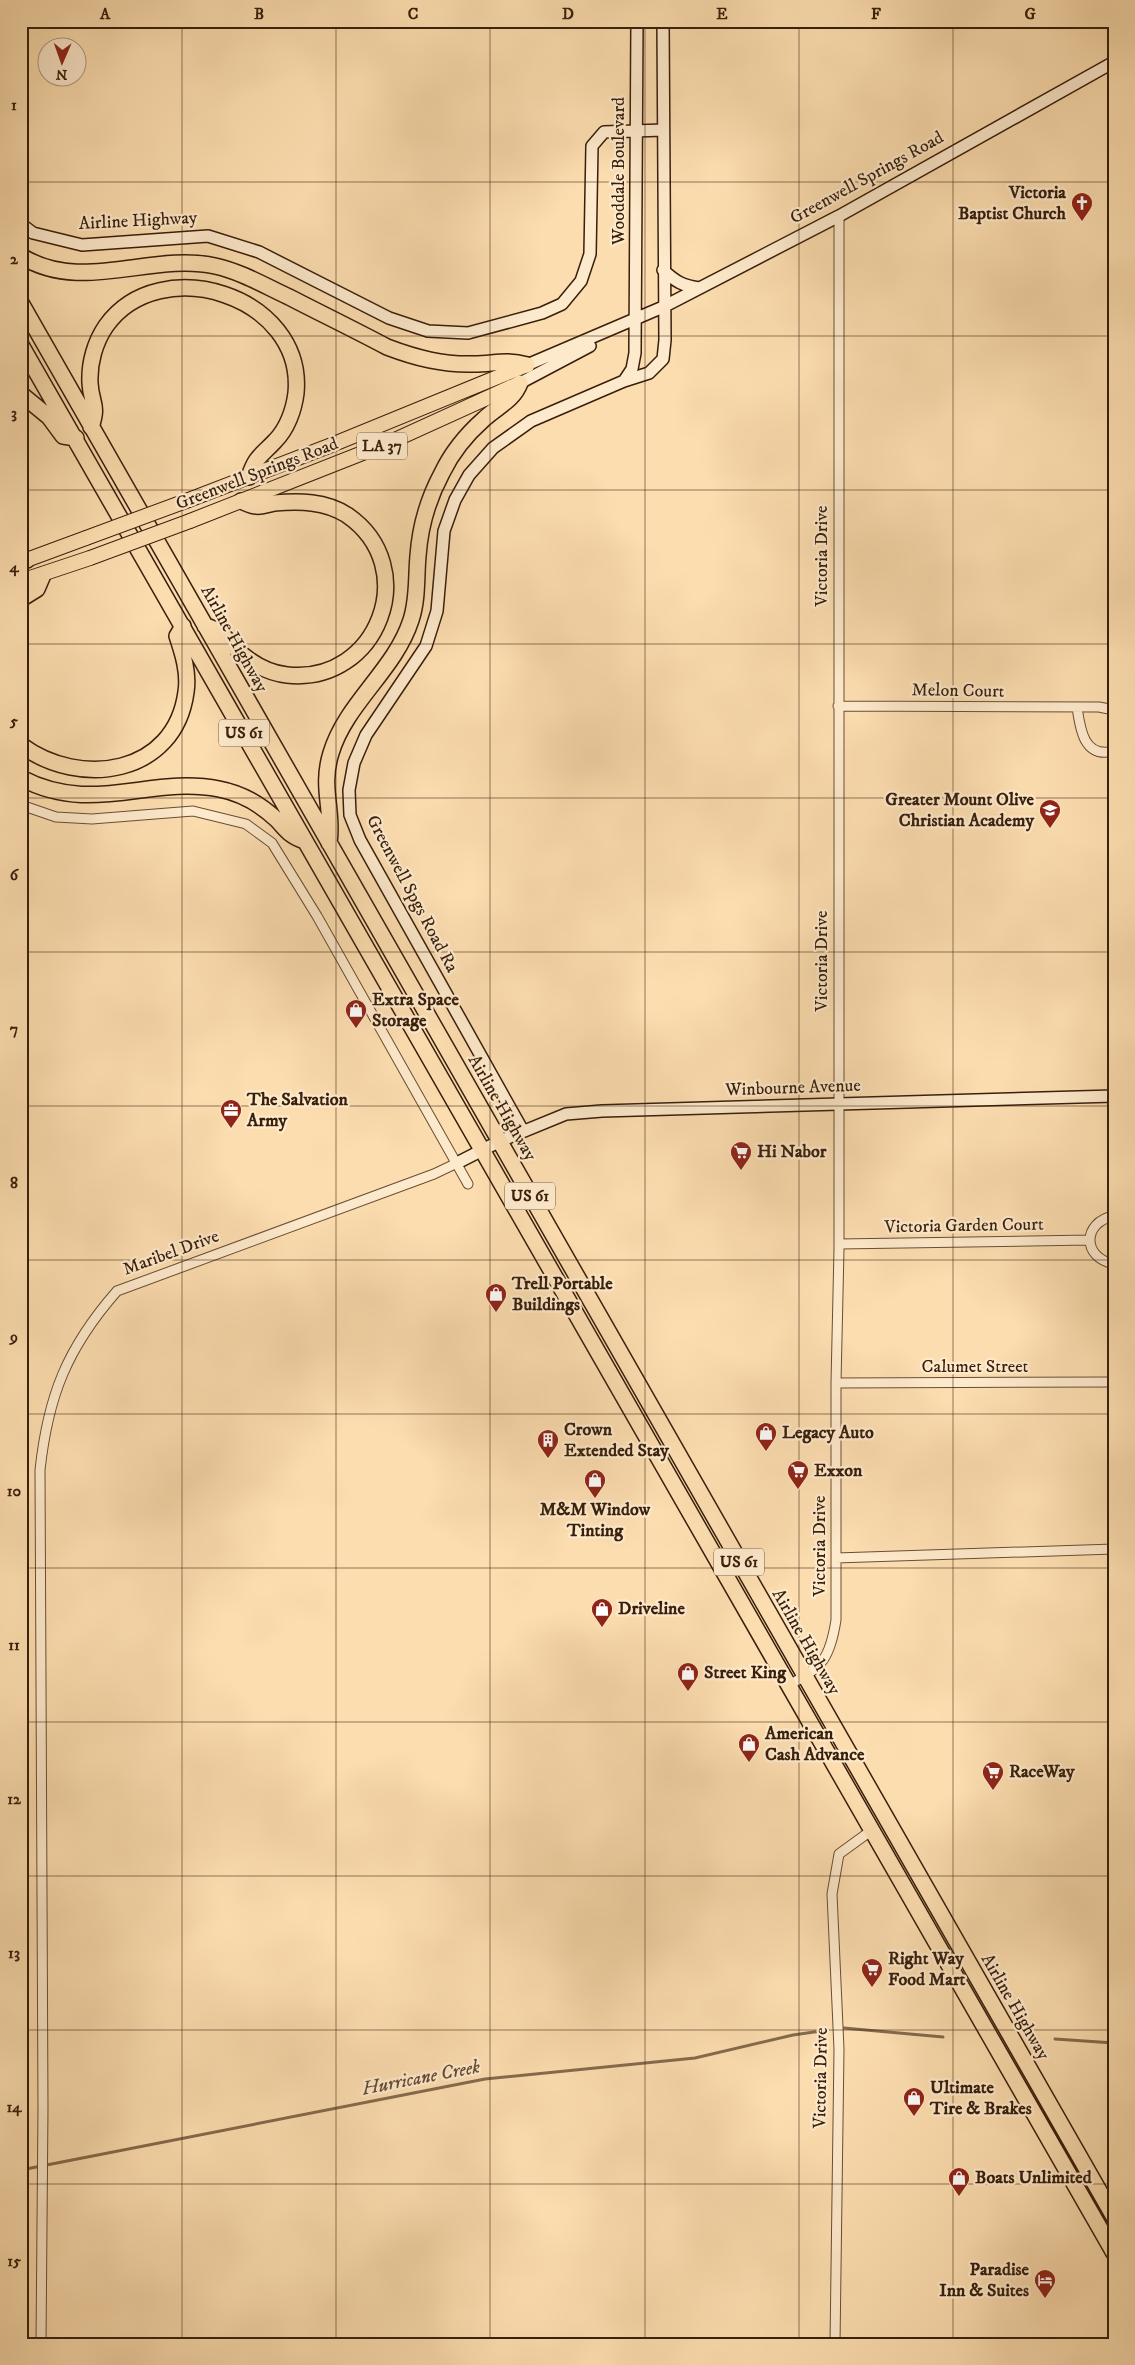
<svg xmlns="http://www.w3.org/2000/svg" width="1135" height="2365" font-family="'IM FELL DW Pica',serif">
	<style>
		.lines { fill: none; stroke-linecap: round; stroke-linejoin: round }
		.stream { stroke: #856a4d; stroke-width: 3 }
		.street-casing { stroke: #694e35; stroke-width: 11 }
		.secondary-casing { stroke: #381f0c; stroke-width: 14 }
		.primary-casing { stroke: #381f0c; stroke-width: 16 }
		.highway-casing { stroke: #381f0c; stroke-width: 18 }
		.street { stroke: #fde9cb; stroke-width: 9 }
		.secondary { stroke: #fde9cb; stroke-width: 11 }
		.primary { stroke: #fcddaf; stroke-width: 14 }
		.highway { stroke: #fcddaf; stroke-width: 15 }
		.primary-bridge-casing { stroke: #381f0c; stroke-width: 16; stroke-linecap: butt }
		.primary-bridge { stroke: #fcddaf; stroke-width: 14 }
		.grid { fill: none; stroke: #381f0c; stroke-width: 1; stroke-opacity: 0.55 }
		.labels { text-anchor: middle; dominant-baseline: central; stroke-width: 4.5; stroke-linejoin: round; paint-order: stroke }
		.shield { fill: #fde9cb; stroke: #735c45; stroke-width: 1 }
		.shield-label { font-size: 16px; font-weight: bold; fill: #381f0c }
		.street-label { font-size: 18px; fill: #381f0c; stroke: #fde9cb }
		.poi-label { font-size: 18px; font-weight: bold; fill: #381f0c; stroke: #fde9cb; text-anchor: start }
		.water-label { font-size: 19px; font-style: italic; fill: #654b32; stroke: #fde9cb }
		.neatline { fill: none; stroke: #381f0c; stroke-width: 2 }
		.grid-label { font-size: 16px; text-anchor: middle; font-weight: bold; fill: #381f0c }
	</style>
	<rect width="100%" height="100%" fill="#fcddaf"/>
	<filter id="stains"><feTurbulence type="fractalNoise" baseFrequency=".004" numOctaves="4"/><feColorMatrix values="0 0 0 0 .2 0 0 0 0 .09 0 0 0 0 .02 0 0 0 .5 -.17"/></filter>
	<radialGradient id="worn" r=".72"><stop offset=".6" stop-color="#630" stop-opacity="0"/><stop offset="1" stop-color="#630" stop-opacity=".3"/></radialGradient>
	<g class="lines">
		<path class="stream" d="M844,2028L943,2037
			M1055,2039L1114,2043
			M21,2170L485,2079L695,2058L793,2035L828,2030"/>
		<g class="street-casing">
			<path id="street" d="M838,706L1099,707L1114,710
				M1077,707C1080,729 1084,759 1114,751
				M21,805L56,817L92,819L193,811L246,824L272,843L317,916L468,1184
				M1114,1216C1082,1222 1082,1258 1114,1264
				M839,1244L1090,1240
				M836,1383L1114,1382
				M836,1558L1114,1549
				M789,1685C823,1667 830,1658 836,1620V1383L839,1249V216
				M41,2344L43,2107L40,1470C48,1396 67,1348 117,1291L434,1174L457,1163
				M835,2344L839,2049L832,1894L839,1854L872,1830"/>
		</g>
		<g class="secondary-casing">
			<path id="secondary" d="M21,224L33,233L82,245L208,236L259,252L389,318L428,331L468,333L542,313L562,304L581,281L590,254L592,146L604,132L663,130
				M663,270C676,282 683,286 700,288
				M527,365L663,307L839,216L1114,62
				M624,381L632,369L635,353L637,21
				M520,383L590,346
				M523,1131L360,840L350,815L349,790L354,763L366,735L426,646L437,611L444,531L455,500L469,475L493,448L531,421L624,381L649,373L663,359L665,340L663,21
				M457,1163L500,1141L566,1114L602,1111L1114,1096"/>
		</g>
		<g class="primary-casing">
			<path id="primary" d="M186,501L329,446L527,365
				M190,521L388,443L520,383
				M21,562L86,538
				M21,581L90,558"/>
		</g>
		<g class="highway-casing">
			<path id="highway" d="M21,256C82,294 151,252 215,266C242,272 265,286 289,297C322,314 355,330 387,347C416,358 443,365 474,364C494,364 506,359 527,365
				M21,303L1114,2217
				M21,345L1114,2253
				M21,394L49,417L63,436L76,438
				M91,427C99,404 91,404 90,383C89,363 95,342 106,326C160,250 305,296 296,393C294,410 287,429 275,441C261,456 256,456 249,477
				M21,558L27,560
				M21,599L37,589L43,575
				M205,626C222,630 225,639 237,650C251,663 268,673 287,675C378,685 423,567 347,515C325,501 300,501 274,503C268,504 261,507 256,506C251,506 246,503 241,501
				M21,745C80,789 175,775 186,692C189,673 183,654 177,636L183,626
				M21,778C93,816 150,775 219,789C240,793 260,804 276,819C287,830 289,836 305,841
				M329,843C334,811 320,788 331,753C346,703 395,670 411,620C418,599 416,577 418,556C420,527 428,499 442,473C452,452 467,434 484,419C498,406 513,401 520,383"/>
		</g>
		<use href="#street" class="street"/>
		<use href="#secondary" class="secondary"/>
		<use href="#primary" class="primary"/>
		<use href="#highway" class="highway"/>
		<g class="primary-bridge-casing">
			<path id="primary-bridge" d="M86,538L186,501
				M90,558L190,521"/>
		</g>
		<use href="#primary-bridge" class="primary-bridge"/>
	</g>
	<path class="grid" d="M182,21V2344M336,21V2344M490,21V2344M645,21V2344M799,21V2344M953,21V2344M21,182H1114M21,336H1114M21,490H1114M21,644H1114M21,798H1114M21,952H1114M21,1106H1114M21,1260H1114M21,1414H1114M21,1568H1114M21,1722H1114M21,1876H1114M21,2030H1114M21,2184H1114"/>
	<defs>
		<g id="church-pin" transform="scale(1.125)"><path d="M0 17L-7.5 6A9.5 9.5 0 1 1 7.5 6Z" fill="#8f2418" stroke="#fde9cb"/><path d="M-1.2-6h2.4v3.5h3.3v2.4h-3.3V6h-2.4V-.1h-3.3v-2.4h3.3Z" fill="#fff"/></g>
		<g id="school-pin" transform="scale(1.125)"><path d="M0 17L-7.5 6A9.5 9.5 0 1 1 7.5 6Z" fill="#8f2418" stroke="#fde9cb"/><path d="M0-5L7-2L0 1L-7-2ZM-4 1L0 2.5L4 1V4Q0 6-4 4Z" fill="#fff"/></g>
		<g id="shop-pin" transform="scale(1.125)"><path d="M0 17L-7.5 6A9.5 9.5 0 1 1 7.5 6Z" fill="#8f2418" stroke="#fde9cb"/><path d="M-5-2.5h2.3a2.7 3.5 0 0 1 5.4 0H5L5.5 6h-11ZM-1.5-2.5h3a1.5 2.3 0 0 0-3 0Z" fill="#fff"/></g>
		<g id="office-pin" transform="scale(1.125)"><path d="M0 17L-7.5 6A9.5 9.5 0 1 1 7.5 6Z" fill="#8f2418" stroke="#fde9cb"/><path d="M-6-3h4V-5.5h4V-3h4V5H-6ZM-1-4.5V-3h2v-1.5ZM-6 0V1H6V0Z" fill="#fff"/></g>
		<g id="supermarket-pin" transform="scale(1.125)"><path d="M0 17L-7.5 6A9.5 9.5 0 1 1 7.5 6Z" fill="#8f2418" stroke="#fde9cb"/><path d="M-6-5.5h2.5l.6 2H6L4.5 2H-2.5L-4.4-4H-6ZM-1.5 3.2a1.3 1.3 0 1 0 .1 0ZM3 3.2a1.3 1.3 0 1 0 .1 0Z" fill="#fff"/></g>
		<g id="building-pin" transform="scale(1.125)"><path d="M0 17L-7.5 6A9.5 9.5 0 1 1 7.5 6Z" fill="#8f2418" stroke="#fde9cb"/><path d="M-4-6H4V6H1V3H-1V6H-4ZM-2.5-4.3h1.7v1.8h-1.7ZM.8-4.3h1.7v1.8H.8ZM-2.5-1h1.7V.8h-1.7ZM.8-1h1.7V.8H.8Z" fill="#fff"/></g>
		<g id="hotel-pin" transform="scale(1.125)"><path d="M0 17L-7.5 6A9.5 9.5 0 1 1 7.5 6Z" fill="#8f2418" stroke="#fde9cb"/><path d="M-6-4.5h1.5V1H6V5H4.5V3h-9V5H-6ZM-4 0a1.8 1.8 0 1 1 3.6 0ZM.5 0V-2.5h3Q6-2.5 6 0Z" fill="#fff"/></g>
	</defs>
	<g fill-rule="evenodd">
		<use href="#church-pin" x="1082" y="203"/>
		<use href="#school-pin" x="1050" y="810"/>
		<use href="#shop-pin" x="356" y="1010"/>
		<use href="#office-pin" x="231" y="1110"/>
		<use href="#supermarket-pin" x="741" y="1152"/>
		<use href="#shop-pin" x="496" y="1294"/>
		<use href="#shop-pin" x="766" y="1433"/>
		<use href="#building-pin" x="548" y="1440"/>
		<use href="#supermarket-pin" x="798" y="1471"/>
		<use href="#shop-pin" x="595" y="1480"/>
		<use href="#shop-pin" x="602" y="1609"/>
		<use href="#shop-pin" x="688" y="1673"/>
		<use href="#shop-pin" x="749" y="1744"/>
		<use href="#supermarket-pin" x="993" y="1772"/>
		<use href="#supermarket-pin" x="872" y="1969"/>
		<use href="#shop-pin" x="914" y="2098"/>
		<use href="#shop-pin" x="959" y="2178"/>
		<use href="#hotel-pin" x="1045" y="2280"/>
	</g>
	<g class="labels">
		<g class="shield">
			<rect x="357" y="432.5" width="50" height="27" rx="4"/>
			<rect x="219" y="719.5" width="50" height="27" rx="4"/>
			<rect x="505" y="1182.5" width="50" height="27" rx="4"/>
			<rect x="714" y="1548.5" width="50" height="27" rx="4"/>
		</g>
		<g class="shield-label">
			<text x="382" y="446">LA 37</text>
			<text x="244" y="733">US 61</text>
			<text x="530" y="1196">US 61</text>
			<text x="739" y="1562">US 61</text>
		</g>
		<g class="street-label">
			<text transform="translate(619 171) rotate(-90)">Wooddale Boulevard</text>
			<text transform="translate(867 178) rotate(-29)">Greenwell Springs Road</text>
			<text transform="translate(138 221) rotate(-3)">Airline Highway</text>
			<text transform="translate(257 474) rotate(-21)">Greenwell Springs Road</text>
			<text transform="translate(822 556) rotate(-90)">Victoria Drive</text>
			<text transform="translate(234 639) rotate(61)">Airline Highway</text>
			<text transform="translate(958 691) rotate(1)">Melon Court</text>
			<text transform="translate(412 894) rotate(62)">Greenwell Spgs Road Ra</text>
			<text transform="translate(822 961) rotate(-90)">Victoria Drive</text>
			<text transform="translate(793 1088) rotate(-2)">Winbourne Avenue</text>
			<text transform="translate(502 1108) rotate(60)">Airline Highway</text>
			<text transform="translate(964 1226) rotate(-1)">Victoria Garden Court</text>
			<text transform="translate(171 1253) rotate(-20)">Maribel Drive</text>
			<text x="975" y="1367">Calumet Street</text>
			<text transform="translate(820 1546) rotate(-90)">Victoria Drive</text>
			<text transform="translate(806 1642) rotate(60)">Airline Highway</text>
			<text transform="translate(1015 2007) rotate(60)">Airline Highway</text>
			<text transform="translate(821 2078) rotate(-89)">Victoria Drive</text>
		</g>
		<g class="poi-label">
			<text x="1066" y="193" text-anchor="end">Victoria<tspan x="1066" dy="21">Baptist Church</tspan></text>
			<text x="1034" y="800" text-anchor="end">Greater Mount Olive<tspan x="1034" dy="21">Christian Academy</tspan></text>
			<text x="372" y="1000">Extra Space<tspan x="372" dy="21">Storage</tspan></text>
			<text x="247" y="1100">The Salvation<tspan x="247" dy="21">Army</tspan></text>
			<text x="757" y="1152">Hi Nabor</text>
			<text x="512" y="1284">Trell Portable<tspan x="512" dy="21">Buildings</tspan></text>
			<text x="564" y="1430">Crown<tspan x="564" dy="21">Extended Stay</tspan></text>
			<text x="782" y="1433">Legacy Auto</text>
			<text x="814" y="1471">Exxon</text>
			<text x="595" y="1510" text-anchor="middle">M&amp;M Window<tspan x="595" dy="21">Tinting</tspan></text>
			<text x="618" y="1609">Driveline</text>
			<text x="704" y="1673">Street King</text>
			<text x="765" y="1734">American<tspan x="765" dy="21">Cash Advance</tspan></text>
			<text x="1009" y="1772">RaceWay</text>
			<text x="888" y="1959">Right Way<tspan x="888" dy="21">Food Mart</tspan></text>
			<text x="930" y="2088">Ultimate<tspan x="930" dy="21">Tire &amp; Brakes</tspan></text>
			<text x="975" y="2178">Boats Unlimited</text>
			<text x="1029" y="2270" text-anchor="end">Paradise<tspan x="1029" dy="21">Inn &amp; Suites</tspan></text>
		</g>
		<g class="water-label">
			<text transform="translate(421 2078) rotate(-11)">Hurricane Creek</text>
		</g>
	</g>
	<rect width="1135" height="2365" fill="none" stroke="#fcddaf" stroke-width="55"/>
	<g transform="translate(62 62) rotate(182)"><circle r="24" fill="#fde9cb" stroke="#ae987f"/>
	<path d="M0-4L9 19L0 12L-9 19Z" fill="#8f2418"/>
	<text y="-8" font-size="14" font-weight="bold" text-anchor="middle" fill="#381f0c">N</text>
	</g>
	<rect x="28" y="28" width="1080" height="2310" class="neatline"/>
	<g class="grid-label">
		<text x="105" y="19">A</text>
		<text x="259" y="19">B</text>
		<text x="413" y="19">C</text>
		<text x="568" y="19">D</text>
		<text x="722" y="19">E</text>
		<text x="876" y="19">F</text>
		<text x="1030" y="19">G</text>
		<text x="14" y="110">1</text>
		<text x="14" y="264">2</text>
		<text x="14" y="418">3</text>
		<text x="14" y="572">4</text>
		<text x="14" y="726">5</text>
		<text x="14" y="880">6</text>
		<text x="14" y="1034">7</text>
		<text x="14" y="1188">8</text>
		<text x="14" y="1342">9</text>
		<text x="14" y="1496">10</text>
		<text x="14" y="1650">11</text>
		<text x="14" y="1804">12</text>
		<text x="14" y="1958">13</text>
		<text x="14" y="2112">14</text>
		<text x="14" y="2266">15</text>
	</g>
	<rect width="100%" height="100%" filter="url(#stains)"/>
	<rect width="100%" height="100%" fill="url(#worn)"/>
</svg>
